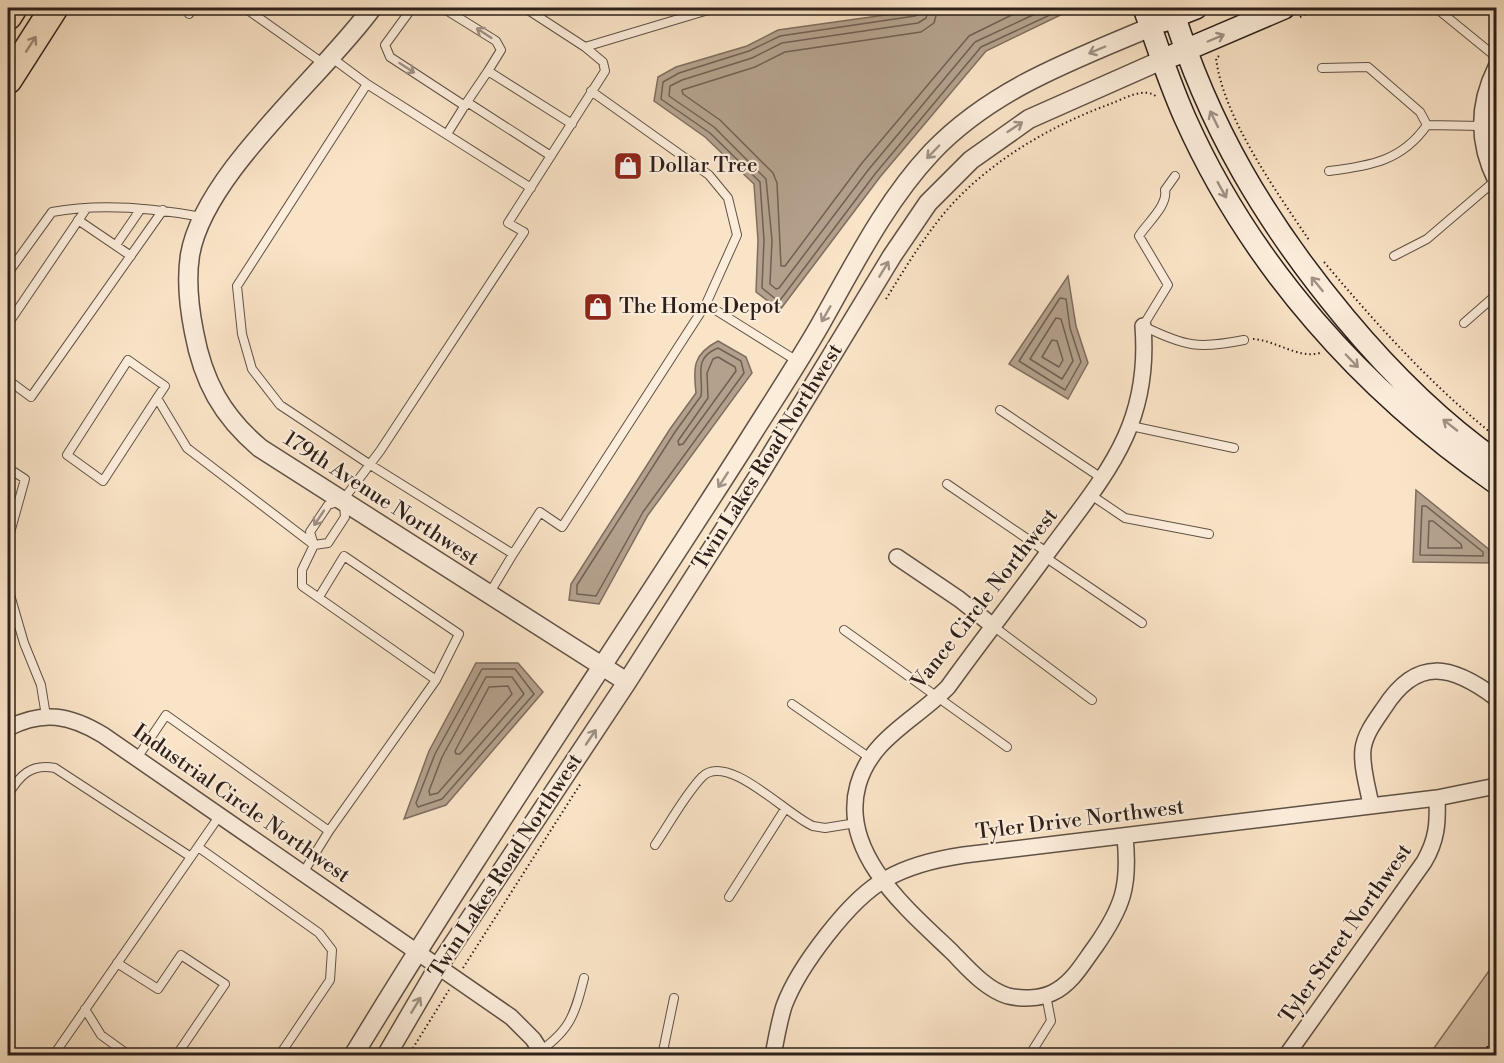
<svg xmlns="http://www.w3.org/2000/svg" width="1504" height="1063" font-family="'Libre Bodoni',serif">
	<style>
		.green { fill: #d7c3aa; stroke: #827262; stroke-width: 1.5 }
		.water { fill: #b4a18d; stroke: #7e6d5f; stroke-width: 1.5 }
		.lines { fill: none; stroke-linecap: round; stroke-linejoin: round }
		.shore { stroke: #706054; stroke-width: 1.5 }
		.service-casing { stroke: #605146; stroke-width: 10 }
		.minor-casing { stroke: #605146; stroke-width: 18 }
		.tertiary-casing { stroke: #605146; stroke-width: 21 }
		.secondary-casing { stroke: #2d201b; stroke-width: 24 }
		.motorway-casing { stroke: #2d201b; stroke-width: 30 }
		.path { stroke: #2d201b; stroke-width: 2; stroke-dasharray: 1.5 3; stroke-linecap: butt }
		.service { stroke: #fceddb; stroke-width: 8 }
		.minor { stroke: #fceddb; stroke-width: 15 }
		.tertiary { stroke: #fceddb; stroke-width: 18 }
		.secondary { stroke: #fceddb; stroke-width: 21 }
		.motorway { stroke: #fae4c7; stroke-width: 27 }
		.oneway { stroke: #9f9185 }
		.oneway2 { stroke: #9e8c7a }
		.labels { text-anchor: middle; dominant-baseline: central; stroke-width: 4.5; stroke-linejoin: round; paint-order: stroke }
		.poi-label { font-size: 21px; fill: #2d201b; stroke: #fceddb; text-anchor: start }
		.street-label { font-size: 21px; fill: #2d201b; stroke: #fceddb }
	</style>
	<rect width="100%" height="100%" fill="#fae4c7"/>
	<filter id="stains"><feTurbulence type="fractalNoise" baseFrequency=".00333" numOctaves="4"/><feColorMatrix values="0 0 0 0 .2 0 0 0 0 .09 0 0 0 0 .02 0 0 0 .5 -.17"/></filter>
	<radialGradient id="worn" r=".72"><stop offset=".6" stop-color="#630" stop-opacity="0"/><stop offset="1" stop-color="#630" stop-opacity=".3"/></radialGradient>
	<path class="green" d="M1496,961V1055H1429Z"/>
	<path class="water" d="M935,8H1075L986,51L880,177L780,310L756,292L758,240L754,184L705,137L654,101L658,77L676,67L747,46L778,30Z
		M1068,276L1076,326L1088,363L1068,399L1009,364Z
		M718,341L746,357L752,373L648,515L599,604L569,600L571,584L670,429L696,393C693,367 693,354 718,341Z
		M1416,490L1496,555V563L1413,562Z
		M476,663H518L543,692L446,805L404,819L429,751Z"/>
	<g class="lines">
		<path class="shore" d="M921,8L920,13L915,16L780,36L749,51L679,73L663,82L661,99L710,133L760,182L764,240L762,288L777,300L781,299L875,174L981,47L1065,8
			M929,8L926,18L918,23L782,43L752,58L682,80L670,86L669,96L714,127L766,179L772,240L770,284L776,289L779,288L869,169L975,42L1048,8
			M938,8L934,23L921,32L785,52L755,67L682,90L683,94L720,120L773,173L777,183L781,266H785L862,163L969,36L1026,8
			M1060,298L1066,299L1070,328L1081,362L1065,390L1019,361Z
			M1056,318L1061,319L1073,361L1062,379L1030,359Z
			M1052,340L1057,341L1063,360L1059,367L1042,357Z
			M718,348L741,361L744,373L643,512L596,596L577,594V585L675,432L701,396C704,377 692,358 718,348Z
			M718,357L735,367L736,371L683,444L679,445L678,441L708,398L707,373L713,359Z
			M1422,506H1426L1483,552V556L1420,555Z
			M1429,521H1433L1461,544L1462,548H1428Z
			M482,669H515L534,694L442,799L418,807L416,803L435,754Z
			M486,677H512L524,694L438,793L430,795L429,791L442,757Z
			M508,686L512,694L460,754H456L455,751L489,687Z"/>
		<g class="service-casing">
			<path id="service" d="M245,8L324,64
				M412,8L385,45L390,57L465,106
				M443,8L496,41L501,50L488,71
				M525,8L585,47
				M1436,8L1496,57
				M189,14L194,8
				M332,58L367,84L531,188
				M1322,68L1368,67L1420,112L1427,125L1482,126
				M367,84L237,286L242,334L252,369L280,405L369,464L513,554L540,512L562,527L706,304L737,235L728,198L709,175L591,91
				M467,102L488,71L572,124
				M447,134L467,102L551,156
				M1329,171C1370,166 1402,161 1427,125
				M1175,176L1165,190C1168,206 1147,223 1139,236L1168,285L1143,326C1186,347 1199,349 1244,340
				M78,220L131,256
				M116,245L140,210
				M1394,256L1427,239L1496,180
				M8,273L52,212C99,203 154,208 202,217
				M706,304L797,361
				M1464,323L1496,295
				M8,324L86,209
				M8,380L31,397L163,210
				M157,398L103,481L67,455L128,360L165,386L157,398L187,448L314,545L328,543L345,517L344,505
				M1000,410L1103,479
				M1131,426L1234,448
				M8,468L25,479L8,540
				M947,484L1048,553
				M1091,495L1125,518L1209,534
				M1045,557L1142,623
				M8,588L24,643L41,685L46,716
				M489,594L513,554
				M319,597L344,556L459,634L436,680L302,586V570L314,545L310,532L328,505L343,500L380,451L524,232L508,223L605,71L603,62L585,47L715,8
				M993,626L1092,700
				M844,630L1007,747
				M792,704L870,758
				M137,758L166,715L329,831L303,873
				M8,795C19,776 31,763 55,768L191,857
				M329,831L436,680
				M655,845C670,823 684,796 702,777C727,751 788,816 813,826L825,828L856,823
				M198,847L319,933L332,950L330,980L279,1056
				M729,897L785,809
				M117,963L158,989L181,955L225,984L176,1056
				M85,1009L101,1035L130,1056
				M53,1056L220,815
				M533,1056C569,1032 574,1018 584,978
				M662,1056L674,998
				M1029,1056L1051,1021L1046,995"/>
		</g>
		<g class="minor-casing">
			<path id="minor" d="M1496,67C1477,105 1477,143 1496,181
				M897,557L959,599L993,626
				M8,728C43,710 70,715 103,735L511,1017L533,1039L544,1056
				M1371,805C1368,788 1361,766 1363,749C1365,734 1375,721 1384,708C1417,656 1452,665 1496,698
				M1125,837C1130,886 1123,907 1095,947C1083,963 1072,984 1052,993C1039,999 1021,999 1008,996C985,989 967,967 951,951C908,910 839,853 858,785C871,738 916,720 948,687C981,641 1016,597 1049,551C1105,475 1151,427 1143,326
				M773,1056C776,1039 779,1022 784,1006C798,968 850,898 886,879C910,865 937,859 964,855L1437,798L1496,786
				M1286,1056L1424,862C1437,840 1438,823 1437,798"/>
		</g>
		<g class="tertiary-casing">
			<path id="tertiary" d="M372,8C322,77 204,173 190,255C186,281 189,307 194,332C203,381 222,416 260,448L627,682
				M353,1056C479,849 616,648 746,444C771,404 797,365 820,325C854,265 885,202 932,152C992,89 1073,60 1151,27
				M386,1056L438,967L627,682L759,475L892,256L928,203L971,160L1029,119L1162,60"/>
		</g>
		<g class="secondary-casing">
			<path id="secondary" d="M1144,8C1157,45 1169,82 1185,118C1251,266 1363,391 1496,483
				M1172,8C1208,126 1266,223 1345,318C1390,372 1439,421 1496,461
				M1163,21L1196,8
				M1174,55L1284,8"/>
		</g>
		<g class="motorway-casing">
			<path id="motorway" d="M8,16L13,8
				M8,80L54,8"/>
		</g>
		<path class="path" d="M1300,17L1317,8
			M1219,56L1216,58C1223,117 1276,191 1309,240
			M1324,262C1379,327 1430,384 1496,437
			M886,299C907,265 928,230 955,201C997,157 1053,125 1110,104C1124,99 1144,86 1157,97
			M1253,339C1275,340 1298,359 1320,353
			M463,968L581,783
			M408,1056L449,990
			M1471,1056L1486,1047H1496"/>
		<use href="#service" class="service"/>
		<use href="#minor" class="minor"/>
		<use href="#tertiary" class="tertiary"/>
		<use href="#secondary" class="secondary"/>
		<use href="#motorway" class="motorway"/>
	</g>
	<defs><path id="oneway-shaft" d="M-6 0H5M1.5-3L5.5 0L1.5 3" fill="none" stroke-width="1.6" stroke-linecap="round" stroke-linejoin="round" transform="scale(1.5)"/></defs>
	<g class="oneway">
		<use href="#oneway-shaft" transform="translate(484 33) rotate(-147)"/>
		<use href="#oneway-shaft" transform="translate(1216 38) rotate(-23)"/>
		<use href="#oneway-shaft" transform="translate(1097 50) rotate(157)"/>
		<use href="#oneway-shaft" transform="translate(407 68) rotate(33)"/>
		<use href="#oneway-shaft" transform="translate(1214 119) rotate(-116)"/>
		<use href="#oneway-shaft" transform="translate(1015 127) rotate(-33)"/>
		<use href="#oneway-shaft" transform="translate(933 152) rotate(134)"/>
		<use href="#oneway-shaft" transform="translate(1222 190) rotate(61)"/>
		<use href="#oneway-shaft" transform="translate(884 269) rotate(-59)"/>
		<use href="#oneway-shaft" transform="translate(1317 284) rotate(-129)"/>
		<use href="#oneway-shaft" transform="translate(826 314) rotate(120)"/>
		<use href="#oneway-shaft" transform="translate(1352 361) rotate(46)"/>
		<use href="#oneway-shaft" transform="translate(1450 425) rotate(-142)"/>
		<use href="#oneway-shaft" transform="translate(723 480) rotate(123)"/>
		<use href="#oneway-shaft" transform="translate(319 518) rotate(124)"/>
		<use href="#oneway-shaft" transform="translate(591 737) rotate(-56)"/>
		<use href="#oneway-shaft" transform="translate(416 1005) rotate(-59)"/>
	</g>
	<use class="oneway2" href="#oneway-shaft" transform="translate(31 44) rotate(-57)"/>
	<defs>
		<g id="shop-square" transform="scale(1.5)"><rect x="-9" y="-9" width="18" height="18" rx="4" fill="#8f2418" stroke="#fceddb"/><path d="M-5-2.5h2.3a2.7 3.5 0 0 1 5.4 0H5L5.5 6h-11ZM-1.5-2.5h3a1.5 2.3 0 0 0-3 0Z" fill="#fff"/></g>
	</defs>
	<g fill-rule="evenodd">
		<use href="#shop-square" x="628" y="166"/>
		<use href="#shop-square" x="598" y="307"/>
	</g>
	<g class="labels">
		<g class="poi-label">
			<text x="649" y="166">Dollar Tree</text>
			<text x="619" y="307">The Home Depot</text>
		</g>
		<g class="street-label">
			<text transform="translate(768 457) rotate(-58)">Twin Lakes Road Northwest</text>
			<text transform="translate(381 499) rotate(33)">179th Avenue Northwest</text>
			<text transform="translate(985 599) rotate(-52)">Vance Circle Northwest</text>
			<text transform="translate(241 804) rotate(35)">Industrial Circle Northwest</text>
			<text transform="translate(1080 820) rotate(-7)">Tyler Drive Northwest</text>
			<text transform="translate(506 866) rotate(-57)">Twin Lakes Road Northwest</text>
			<text transform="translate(1346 934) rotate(-55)">Tyler Street Northwest</text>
		</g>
	</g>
	<rect width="1504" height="1063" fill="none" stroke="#fae4c7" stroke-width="30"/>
	<rect x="9" y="9" width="1486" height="1045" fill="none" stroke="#2d201b" stroke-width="3"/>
	<rect x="15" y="15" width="1474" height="1033" fill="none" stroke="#2d201b" stroke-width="1.5"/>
	<rect width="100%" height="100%" filter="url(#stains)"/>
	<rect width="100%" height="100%" fill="url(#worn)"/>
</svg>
